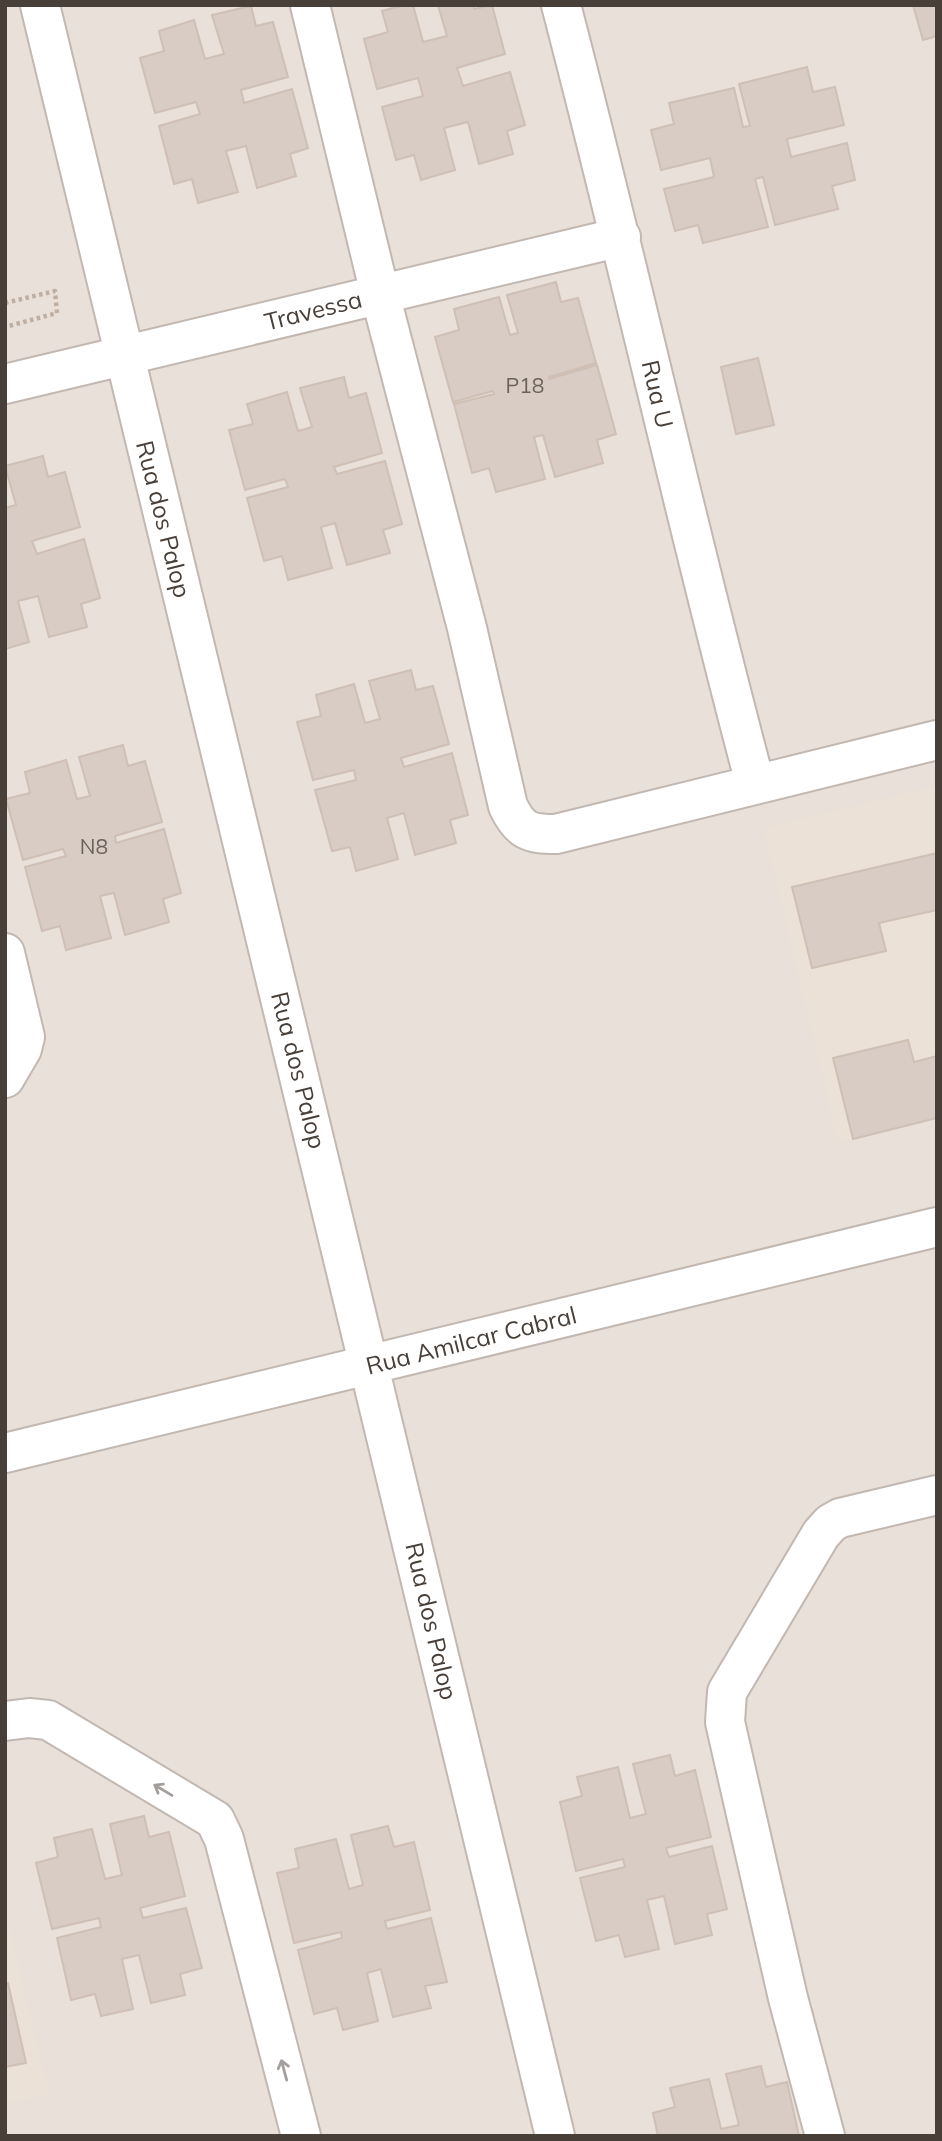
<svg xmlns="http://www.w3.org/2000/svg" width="942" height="2141" font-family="Mulish,sans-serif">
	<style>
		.residential { fill: #e8e0d9 }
		.education { fill: #ece1d6 }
		.building { fill: #d8ccc4; stroke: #cfbfb4; stroke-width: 2 }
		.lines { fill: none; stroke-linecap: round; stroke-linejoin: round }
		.minor-casing { stroke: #c2b8b1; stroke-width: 42 }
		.path { stroke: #c0aea0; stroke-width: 4.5; stroke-dasharray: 3.5 3.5; stroke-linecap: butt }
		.minor { stroke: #fff; stroke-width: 38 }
		.oneway { stroke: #a49f9c }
		.labels { text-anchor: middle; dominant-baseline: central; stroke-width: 6; stroke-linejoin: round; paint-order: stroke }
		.number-label { font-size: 21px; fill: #6c625c }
		.street-label { font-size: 24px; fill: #483f39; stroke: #fff }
	</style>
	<rect width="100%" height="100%" fill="#f4efeb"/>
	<path class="residential" d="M5,5H937V2136H5Z"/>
	<path class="education" d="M937,786V1119L838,1143L763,828Z
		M5,1909L49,2094L5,2104Z"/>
	<path class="building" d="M404,5H413L423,42L447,36L438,5H474V9L492,5L505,54L457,68L463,86L510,72L525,125L507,131L513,154L479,164L468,122L444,128L455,170L421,180L414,155L396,160L382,107L423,96L418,78L377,89L364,39L388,32L382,11Z
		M913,5H937V36L923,40Z
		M251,6L256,26L273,22L288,77L241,90L244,103L292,89L308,148L290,154L296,176L257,188L246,146L226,151L238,192L198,203L192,179L174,184L159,126L200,114L196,102L155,113L140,58L164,51L159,31L194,20L205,59L224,54L212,15Z
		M807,67L813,92L835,87L844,125L787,139L791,157L847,143L855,180L832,186L838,209L775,225L763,177L755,179L768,227L703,243L698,225L675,231L664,189L714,177L710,158L661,170L651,130L674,124L669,103L734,88L743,127L750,126L739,84Z
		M556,282L561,302L578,298L596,363L549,377V379L597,365L616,434L597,440L603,463L555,477L543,435L534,437L545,479L496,492L489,468L472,473L454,404L494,394L493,391L453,402L435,337L459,330L454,309L499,297L510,335L518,333L507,295Z
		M758,358L774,425L736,434L721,367Z
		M344,377L349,398L366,393L382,453L334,467L337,474L385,461L402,524L383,530L390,553L347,565L335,523L321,527L332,568L288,580L282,556L264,561L247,498L288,487L285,479L245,490L229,430L253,424L247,404L287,392L298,431L312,427L300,388Z
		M43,456L48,477L65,472L80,527L32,541L37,554L84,539L100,598L81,604L87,627L49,637L38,596L18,601L29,642L5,649V508L16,505L5,466Z
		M411,670L416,690L433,686L449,744L401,758L404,767L452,753L468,815L450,820L456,843L415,855L404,813L387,818L398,859L356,871L350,847L332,851L315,790L356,780L354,770L313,780L297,722L321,716L316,695L354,684L365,723L380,719L369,681Z
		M123,745L128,766L145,761L162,822L115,836L116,843L164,829L181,893L163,899L169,922L125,935L114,893L100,896L111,938L66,950L60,926L42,931L25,867L66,856L63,849L23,860L6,799L30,793L25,772L66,760L77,799L90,796L79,757Z
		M937,853V910L879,923L886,951L812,968L792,887Z
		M908,1040L914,1062L937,1056V1118L853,1139L833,1058Z
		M670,1755L675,1776L695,1770L711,1837L666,1848L669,1857L712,1846L727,1909L707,1914L712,1935L675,1944L664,1896L647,1900L659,1949L625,1957L619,1935L596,1941L580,1878L625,1867L623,1859L576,1871L560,1802L582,1796L577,1777L618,1767L630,1818L646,1814L633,1764Z
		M144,1816L149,1837L169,1832L185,1896L140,1908L143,1918L186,1908L202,1968L180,1974L185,1995L151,2003L139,1955L122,1959L133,2009L101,2016L95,1994L71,2000L57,1938L101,1927L99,1918L52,1929L36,1863L58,1857L54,1838L92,1829L105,1879L122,1875L110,1824Z
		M388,1826L394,1847L414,1842L430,1910L385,1921L387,1929L431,1918L447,1982L425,1986L431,2008L393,2017L381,1969L367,1973L378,2021L343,2030L337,2008L314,2014L298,1950L342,1938L341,1932L294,1943L277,1873L299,1868L295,1849L336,1839L349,1889L363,1885L351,1835Z
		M8,1983L26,2063L5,2067V1984Z
		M761,2066L766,2087L787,2082L799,2136H658L653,2113L675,2107L670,2088L709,2079L721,2129L739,2125L726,2074Z"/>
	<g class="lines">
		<g class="minor-casing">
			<path id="minor" d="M40,5L555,2136
				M310,5L380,294L467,628L508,806C520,831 529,834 556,834L937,740
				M561,5C629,264 686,525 755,783
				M5,384L621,237
				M5,953L25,1037L22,1049L5,1078
				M5,1453L937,1227
				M5,1721L29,1718L48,1720L215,1820L224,1839L301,2136
				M825,2136L788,1998L725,1722L727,1692L821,1534L831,1523L840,1518L937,1495"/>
		</g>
		<path class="path" d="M5,303L55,291L57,313L5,327"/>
		<use href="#minor" class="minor"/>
	</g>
	<defs><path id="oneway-shaft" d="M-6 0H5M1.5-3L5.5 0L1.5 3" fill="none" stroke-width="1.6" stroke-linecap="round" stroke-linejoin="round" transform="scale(1.75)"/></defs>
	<g class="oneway">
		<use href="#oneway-shaft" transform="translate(163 1790) rotate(-149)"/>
		<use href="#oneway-shaft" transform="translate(284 2070) rotate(-105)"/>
	</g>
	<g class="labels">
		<g class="number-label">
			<text x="525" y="385">P18</text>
			<text x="94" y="846">N8</text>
		</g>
		<g class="street-label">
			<text transform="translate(313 310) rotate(-14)">Travessa</text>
			<text transform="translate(658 394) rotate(77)">Rua U</text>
			<text transform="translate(164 519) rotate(76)">Rua dos Palop</text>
			<text transform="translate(299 1070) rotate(76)">Rua dos Palop</text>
			<text transform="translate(471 1340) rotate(-14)">Rua Amilcar Cabral</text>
			<text transform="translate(432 1621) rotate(77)">Rua dos Palop</text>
		</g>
	</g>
	<rect width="942" height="2141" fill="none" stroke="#483f39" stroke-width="14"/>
</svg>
